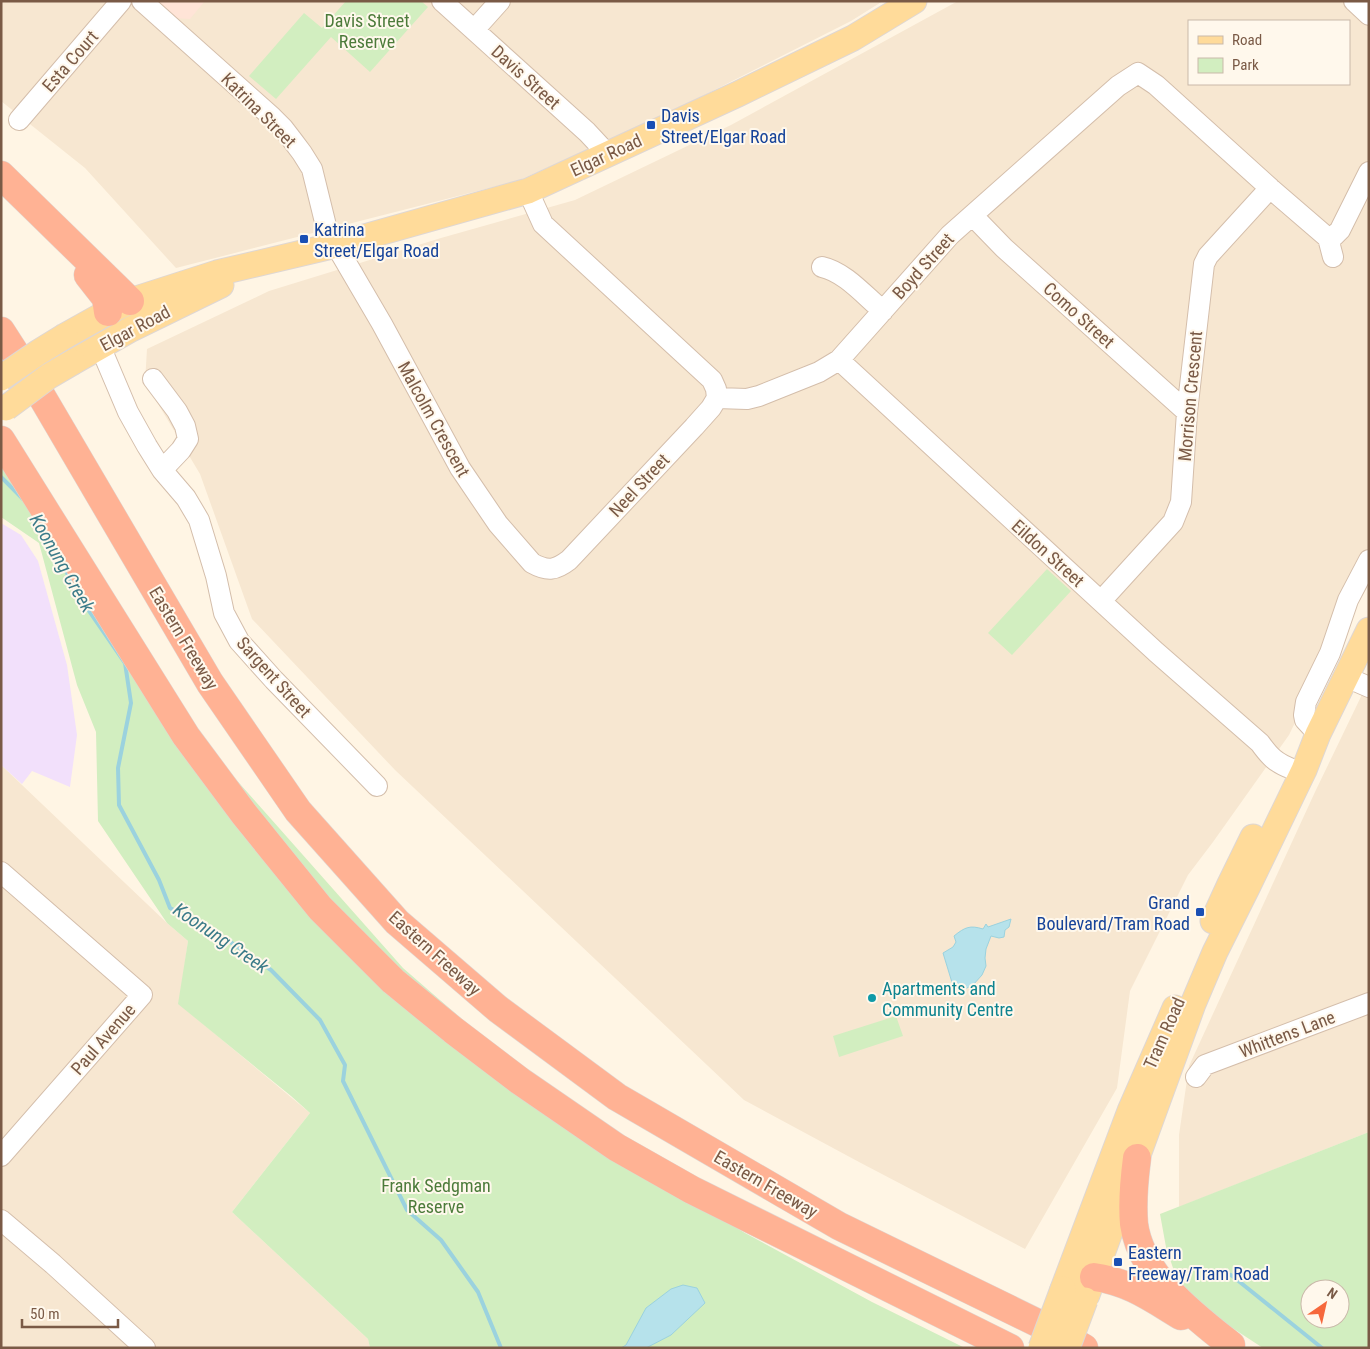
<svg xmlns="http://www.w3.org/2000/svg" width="1370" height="1349" font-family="'Roboto Condensed',sans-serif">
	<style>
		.residential { fill: #f7e7d1; fill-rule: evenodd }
		.commercial { fill: #ffe4d7 }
		.education { fill: #f2e0fb }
		.green { fill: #d2eec0; fill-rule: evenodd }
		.water { fill: #b6e2eb; stroke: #9bd2de }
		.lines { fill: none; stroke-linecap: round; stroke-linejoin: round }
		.stream { stroke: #9bd2de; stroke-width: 4 }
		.minor-casing { stroke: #d4beab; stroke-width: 22 }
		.major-casing { stroke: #dfd7d3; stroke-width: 27 }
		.highway-casing { stroke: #dfd7d3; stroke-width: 29 }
		.minor { stroke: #fff; stroke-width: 20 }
		.major { stroke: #ffdb9a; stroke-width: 25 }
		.highway { stroke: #ffb294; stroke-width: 28 }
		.major-bridge-casing { stroke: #dfd7d3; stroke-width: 27; stroke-linecap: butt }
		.major-bridge { stroke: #ffdb9a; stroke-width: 25 }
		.transit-dot { fill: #1a4fb4; stroke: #fff8ec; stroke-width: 2 }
		.culture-dot { fill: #0f9aa8; stroke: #fff8ec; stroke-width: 2 }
		.labels { text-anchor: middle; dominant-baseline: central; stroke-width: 4; stroke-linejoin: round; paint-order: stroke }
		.park-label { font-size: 18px; fill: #4c7b3a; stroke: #fff8ec }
		.street-label { font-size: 18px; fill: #7a5a46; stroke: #fff8ec }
		.transit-label { font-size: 18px; fill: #164399; stroke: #fff8ec; text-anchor: start }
		.culture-label { font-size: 18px; fill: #0d838f; stroke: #fff8ec; text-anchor: start }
		.water-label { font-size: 19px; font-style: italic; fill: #3b7b89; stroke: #fff8ec }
	</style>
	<rect width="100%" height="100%" fill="#fff5e4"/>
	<path class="residential" d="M1,1H883L851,21L649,123L517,181L176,268L85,168L1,101Z
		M958,1H1369V569L1289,735L1213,842L1188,875L1130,991L1117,1088L1025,1249L859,1162L744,1100L395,770L252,619L200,474L145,382L147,349L269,291L441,238L575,200L731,125ZM1189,21H1349V84H1189Z
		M1369,680V1132L1179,1207V1135L1189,1066L1315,792Z
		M1,765L167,923L188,941L179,1004L310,1113L232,1212L368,1339L370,1348H1Z"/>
	<path class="commercial" d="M161,1H205L190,19L174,18L158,4Z"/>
	<path class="education" d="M1,523L21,535L38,561L67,665L77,735L70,787L32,771L22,784L1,765Z"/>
	<path class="green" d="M346,1H421L428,7L370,72L331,37L276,99L249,76L304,13L322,28Z
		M1,440L193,731L403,968L621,1157L745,1233L872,1302L965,1348H370L368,1339L232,1212L310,1113L291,1096L178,1004L188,941L167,923L98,821L96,732L77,685L39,543L1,517Z
		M1047,569L1071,591L1012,655L988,633Z
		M896,1016L903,1036L839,1057L833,1036Z
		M1369,1132V1348H1263L1214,1316L1188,1294L1174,1271L1166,1247L1160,1214ZM1310,1289H1340V1319H1310Z"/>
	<path class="water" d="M1011,919L1009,927L1005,930L1004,937L999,938L991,936L986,949L985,958L986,966L982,975L973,985L959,992L954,989L943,953L953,947L956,942L954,936C965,927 970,925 983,929L986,924L988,927Z
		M683,1285L697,1288L705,1303L671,1335L646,1348H621L626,1345L646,1308L671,1289Z"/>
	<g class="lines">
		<path class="stream" d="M1,477L23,499
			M63,564L74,589L125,663L131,703L118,768L119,805L159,880L170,908L226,939L271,970L320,1020L345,1065L343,1081L407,1210L441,1240L478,1292L501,1348
			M1209,1271L1231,1275L1322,1348"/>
		<g class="minor-casing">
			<path id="minor" d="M142,1L272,117L283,128L293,141L302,153L312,169L327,230L382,324L460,468L498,524L532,563C548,572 556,570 569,560L694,427L711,408L717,398
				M442,1L587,132L601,147L606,155
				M1354,1L1369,15
				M474,30L500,1
				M19,120L121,1
				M528,191L543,224L712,380L716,389L717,398
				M973,216L1004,248L1187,412
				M1333,257L1328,238L1334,236L1340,230L1369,172
				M822,267C845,272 865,296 883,311
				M100,346L128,412L147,446L162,470L186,498L199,520L216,576L224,613L239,641L274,680L377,786
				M839,360L1156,652L1260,743C1270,757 1276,763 1292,769
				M153,379L177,411L185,426L188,439L181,450L162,470
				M717,398L747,399L759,396L819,372L839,360L950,235L1118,86L1138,73L1156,85L1270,188L1328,238
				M1101,601L1173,522L1181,502L1187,412L1204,264L1208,256L1270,188
				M1346,677L1369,687
				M1318,734L1305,720L1304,715L1306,702L1330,653L1348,600L1369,560
				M1,872L142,995L1,1156
				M1196,1077L1205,1065L1369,1003
				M1,1220L53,1264L145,1348"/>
		</g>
		<g class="major-casing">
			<path id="major" d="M65,336L108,312L130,301L217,273L336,245L528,191L738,94L853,38L914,1
				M73,362L131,329L221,285
				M1213,921L1230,884L1253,837
				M1063,1289L1130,1111L1175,1008
				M1087,1295L1193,1004L1215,952L1248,886L1304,770L1318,734L1369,630"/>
		</g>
		<g class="highway-casing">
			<path id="highway" d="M1,175L130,301
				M88,275L106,298L108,312
				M1,331L28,373L210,683L298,811L397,922L498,1009L617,1097L839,1226L1058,1333L1084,1348
				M1,440L186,736L244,814L320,908L393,981L453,1030L520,1081L616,1147L692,1190L1010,1348
				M1137,1158C1134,1181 1132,1202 1134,1224C1141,1276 1193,1315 1231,1345
				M1094,1277C1130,1282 1151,1298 1181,1316"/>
		</g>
		<use href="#minor" class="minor"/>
		<use href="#major" class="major"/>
		<use href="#highway" class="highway"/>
		<g class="major-bridge-casing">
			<path id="major-bridge" d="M1,378L39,352L65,336
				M6,408L49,376L73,362
				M1041,1348L1063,1289
				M1067,1348L1085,1300"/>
		</g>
		<use href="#major-bridge" class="major-bridge"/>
	</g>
	<g class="transit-dot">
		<rect x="646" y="120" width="10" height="10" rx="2.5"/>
		<rect x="299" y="234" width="10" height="10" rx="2.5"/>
		<rect x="1195" y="907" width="10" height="10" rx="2.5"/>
		<rect x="1113" y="1257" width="10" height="10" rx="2.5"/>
	</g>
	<circle class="culture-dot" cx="872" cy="998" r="5"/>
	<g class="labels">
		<g class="park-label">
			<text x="367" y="20">Davis Street<tspan x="367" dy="21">Reserve</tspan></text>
			<text x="436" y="1185">Frank Sedgman<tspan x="436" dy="21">Reserve</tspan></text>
		</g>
		<g class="street-label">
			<text transform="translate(70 61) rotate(-49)">Esta Court</text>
			<text transform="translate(526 77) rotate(42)">Davis Street</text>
			<text transform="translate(259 110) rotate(45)">Katrina Street</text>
			<text transform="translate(606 155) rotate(-25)">Elgar Road</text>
			<text transform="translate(923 266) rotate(-48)">Boyd Street</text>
			<text transform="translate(1079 315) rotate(42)">Como Street</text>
			<text transform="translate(135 328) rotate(-28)">Elgar Road</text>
			<text transform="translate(1190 396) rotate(-85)">Morrison Crescent</text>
			<text transform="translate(434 419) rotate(61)">Malcolm Crescent</text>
			<text transform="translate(639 485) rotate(-47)">Neel Street</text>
			<text transform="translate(1048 553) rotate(42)">Eildon Street</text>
			<text transform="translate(184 638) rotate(59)">Eastern Freeway</text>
			<text transform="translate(274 677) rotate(48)">Sargent Street</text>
			<text transform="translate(435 953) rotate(42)">Eastern Freeway</text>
			<text transform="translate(1164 1033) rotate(-66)">Tram Road</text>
			<text transform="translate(1287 1034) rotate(-21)">Whittens Lane</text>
			<text transform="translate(103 1039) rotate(-49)">Paul Avenue</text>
			<text transform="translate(766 1184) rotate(30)">Eastern Freeway</text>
		</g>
		<g class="transit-label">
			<text x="661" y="115">Davis<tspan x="661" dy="21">Street/Elgar Road</tspan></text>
			<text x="314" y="229">Katrina<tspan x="314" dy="21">Street/Elgar Road</tspan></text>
			<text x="1190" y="902" text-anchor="end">Grand<tspan x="1190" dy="21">Boulevard/Tram Road</tspan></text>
			<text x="1128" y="1252">Eastern<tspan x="1128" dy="21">Freeway/Tram Road</tspan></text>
		</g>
		<g class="culture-label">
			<text x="882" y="988">Apartments and<tspan x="882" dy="21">Community Centre</tspan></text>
		</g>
		<g class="water-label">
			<text transform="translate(62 563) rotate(60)">Koonung Creek</text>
			<text transform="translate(221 938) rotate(34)">Koonung Creek</text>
		</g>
	</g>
	<rect width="1370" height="1349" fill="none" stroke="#7a5a46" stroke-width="5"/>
	<rect x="1188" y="20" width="162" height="65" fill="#fff8ec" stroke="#cab9aa"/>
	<rect x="1198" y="36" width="25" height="8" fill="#ffdb9a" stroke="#cab9aa"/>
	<text x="1232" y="45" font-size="15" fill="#7a5a46">Road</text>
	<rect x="1198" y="58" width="25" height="15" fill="#d2eec0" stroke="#cab9aa"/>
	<text x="1232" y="70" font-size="15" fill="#7a5a46">Park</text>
	<g transform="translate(1325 1304) rotate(34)"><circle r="24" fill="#fff8ec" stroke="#cab9aa"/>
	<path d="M0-4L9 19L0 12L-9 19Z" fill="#f6683c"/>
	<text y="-8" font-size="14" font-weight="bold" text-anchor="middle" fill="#7a5a46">N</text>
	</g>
	<path d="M22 1319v8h96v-8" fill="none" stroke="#7a5a46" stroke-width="2.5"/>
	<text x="30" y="1319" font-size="15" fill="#7a5a46" stroke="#fff8ec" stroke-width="4" paint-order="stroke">50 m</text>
</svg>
